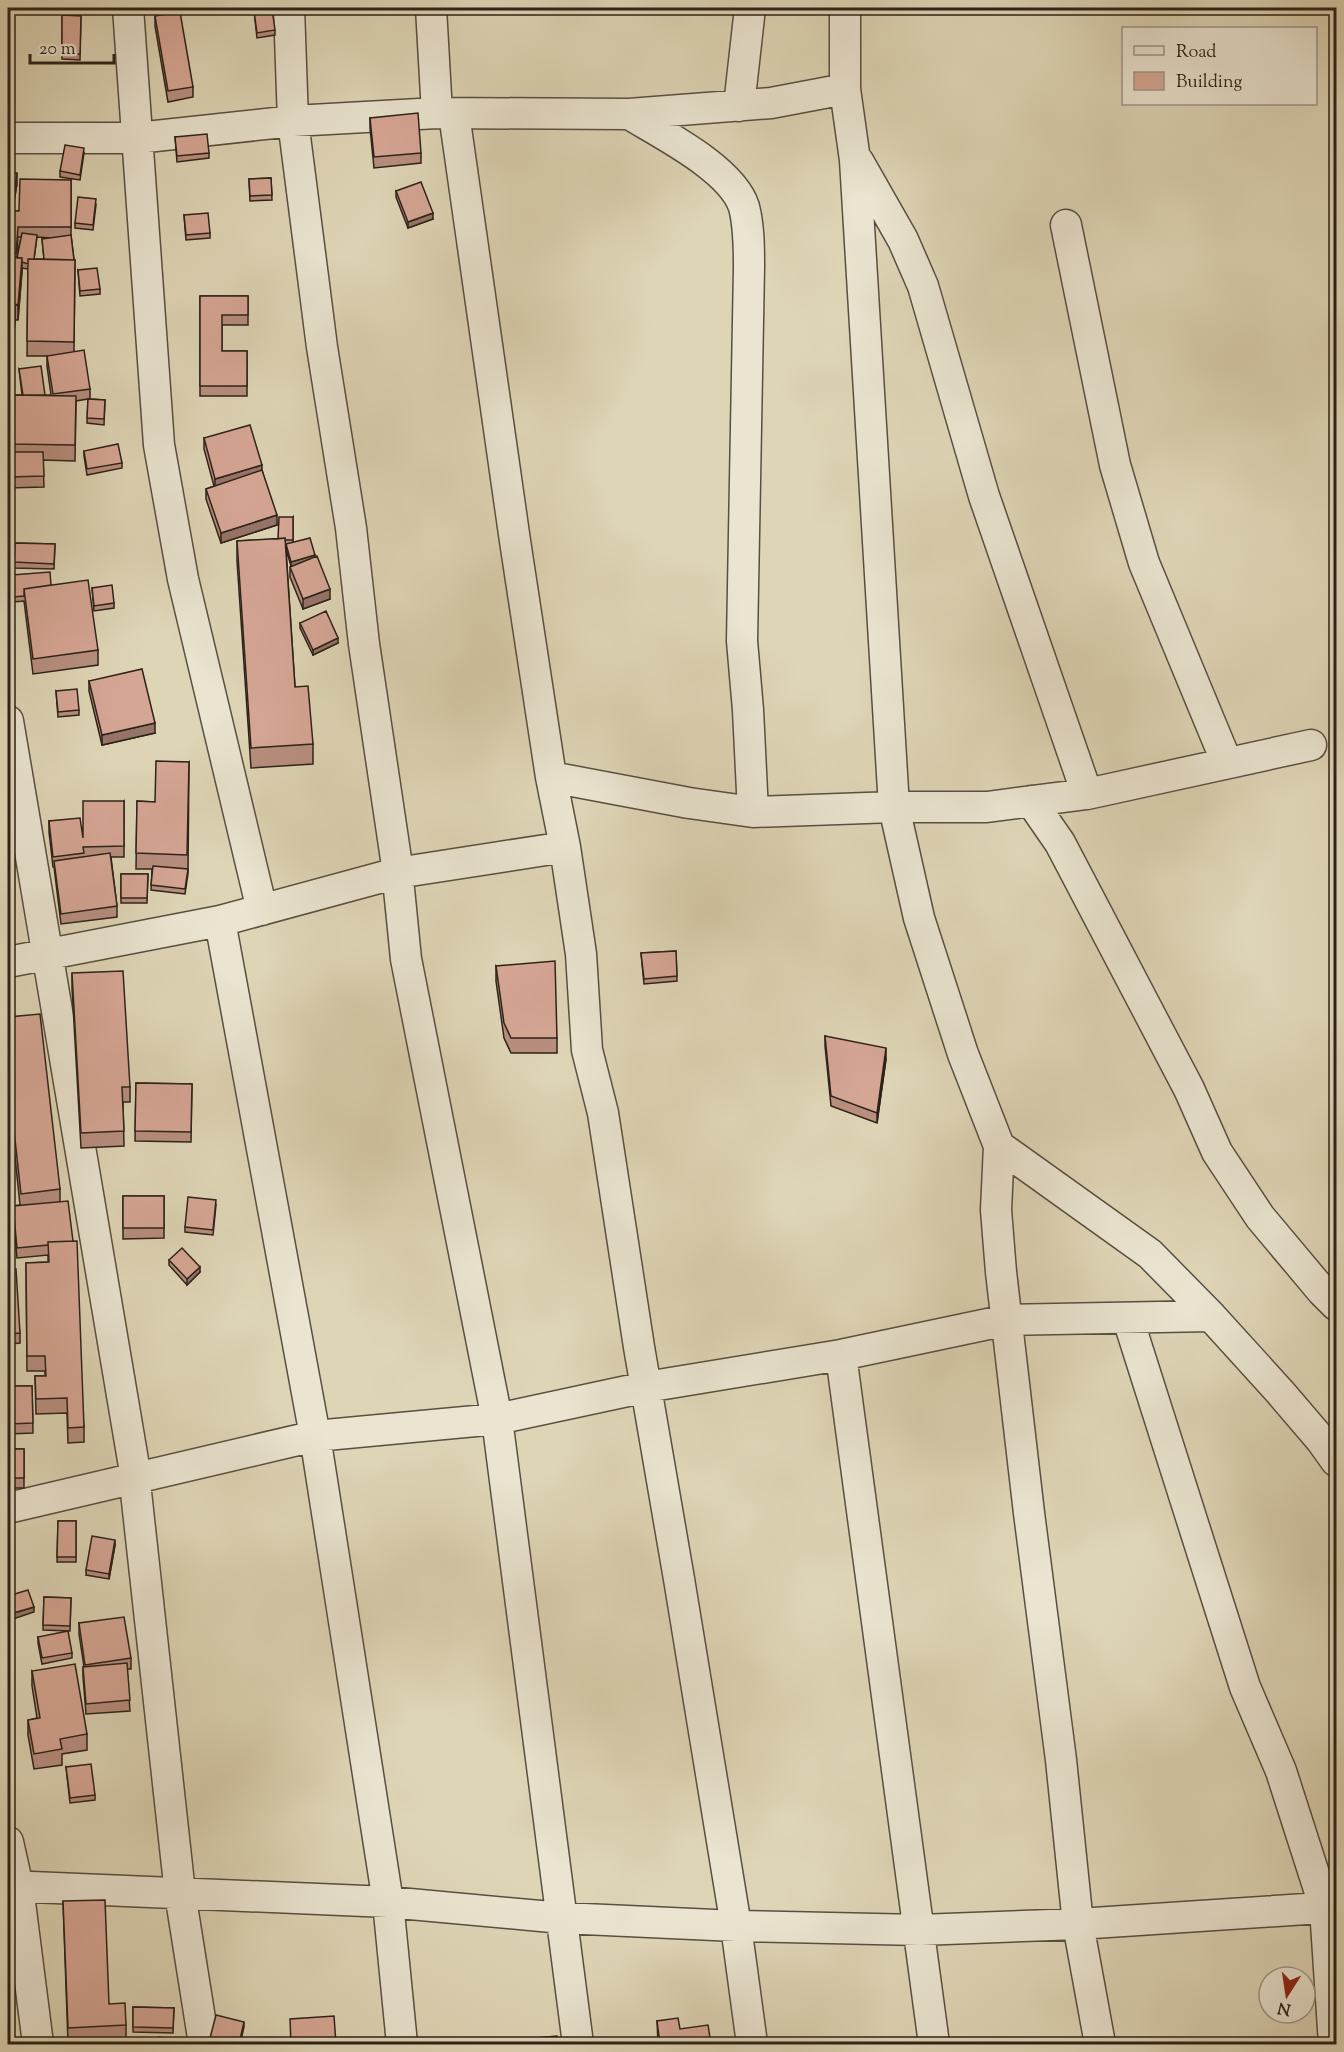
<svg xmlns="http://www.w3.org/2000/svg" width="1344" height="2052" font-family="'Sorts Mill Goudy',serif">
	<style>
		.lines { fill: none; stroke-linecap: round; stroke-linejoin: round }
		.minor-casing { stroke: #594f40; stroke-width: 33 }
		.minor { stroke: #eae4d0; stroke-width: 30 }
		.wall { fill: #b88f80; stroke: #2d2219; stroke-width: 1.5; fill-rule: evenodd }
		.shaded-wall { fill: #967468; stroke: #2d2219; stroke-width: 1.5 }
		.building { fill: #d6a695; stroke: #2d2219; stroke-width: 1.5 }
	</style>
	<rect width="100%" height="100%" fill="#ded5b6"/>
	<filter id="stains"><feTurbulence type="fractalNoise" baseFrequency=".00333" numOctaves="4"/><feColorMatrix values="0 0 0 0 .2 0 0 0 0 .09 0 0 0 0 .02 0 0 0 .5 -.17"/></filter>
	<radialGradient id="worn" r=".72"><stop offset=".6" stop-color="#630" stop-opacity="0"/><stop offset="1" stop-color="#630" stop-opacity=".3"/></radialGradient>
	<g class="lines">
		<g class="minor-casing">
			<path id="minor" d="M128,8L159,445L183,579L262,910
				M289,8L293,121L322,347L351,528L364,644L396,859L406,959L497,1419L578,2044
				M431,8L437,113
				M845,8V89L855,160L894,807H987L1087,794L1311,745
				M739,106L750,8
				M454,114L515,541L551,777L565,847L581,954L587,1050L603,1113L639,1347L679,1579L736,1926L752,2044
				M629,114C662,134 732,169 744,207C749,226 749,248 749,267L742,641L748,710L753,812
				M8,138H137L293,121L437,113L629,114L771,103L845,89
				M858,161L903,240L923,286L984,496L1087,794
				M1066,225L1115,465L1144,563L1227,763
				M8,721L136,1478L135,1483L180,1893L204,2044
				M551,777L689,803L753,812L894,807L919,918L963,1054L999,1146L1150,1254L1211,1316L1280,1392L1321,1440L1336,1461
				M1031,801L1060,843L1189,1089L1217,1152L1260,1217L1322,1291L1336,1305
				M220,921L315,1436L388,1902L402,2044
				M8,962L220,921L397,873L565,847
				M999,1146L996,1210L1001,1272L1029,1513L1061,1760L1078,1924L1100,2044
				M1128,1319L1245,1687L1281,1771L1325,1908L1334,2044
				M841,1355L934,2044
				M8,1508L315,1436L497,1419L646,1387L841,1355L1007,1320L1211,1316
				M8,1842L18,1887L38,2044
				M8,1886L388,1902L562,1918L736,1926L920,1930L1078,1924L1336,1907"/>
		</g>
		<use href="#minor" class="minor"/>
	</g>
	<path class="wall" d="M30,8H58V10Z
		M171,8H203L171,10Z
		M254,11L275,30V35L257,38Z
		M62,15L81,16L80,60L62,59Z
		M155,16L193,87V97L168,102L155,26Z
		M370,118L421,153V163L374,168L370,128Z
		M175,137L209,153V158L177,162Z
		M84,153L80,180L60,177V171Z
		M8,172L17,184L12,211H19L71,180V235L74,260H75L74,352L90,389V399L105,400L104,425L87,423L88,399L76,401L75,461L43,460L44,487L8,488V395H22L19,369L45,395H51L47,366V356H27L28,269L22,268L18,320H15L11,373H8ZM18,237H21L17,258ZM37,237L51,238L42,239L44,259H34Z
		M271,178L272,200L250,201L249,179Z
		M396,191L433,219L408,228L396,197Z
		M96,205L93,230L75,228V223Z
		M184,215L210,233V238L186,240Z
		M78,270L100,289V294L80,296Z
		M200,296H248V325H222V351H247V396H200Z
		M204,438L262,470L277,525L221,543L206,499V489L214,486L204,449Z
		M84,451L122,463V468L87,475L84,456Z
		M293,517V542L315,557L330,599L303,609L290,577V567L291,566L286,549L295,687L313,744V764L251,768L237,561V541L278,539Z
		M15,543L55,544L54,569L14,568Z
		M12,575L51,585L98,650V665L33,674L24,601L13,602Z
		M92,588L114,603V608L94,611Z
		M300,623L338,643L313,655L300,628Z
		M89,681L155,733L102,745L89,691Z
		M56,691L79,710V715L58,717Z
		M189,762L188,874L185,894L151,890L152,869H136L137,801L155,802Z
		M124,801V857H111L117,906V917L61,924L54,867H53L49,832V821L83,837Z
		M121,874H148L147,903H121Z
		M8,875L14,926V941L8,942Z
		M676,951L677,981L644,984L641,953Z
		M496,966L557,1038V1053H511L504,1038L496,981Z
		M72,973L130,1087V1102H123L124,1146L81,1148L72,988Z
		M8,1006L60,1189V1201L84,1427V1442L68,1443L67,1413L36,1414L35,1376H45V1371H27L26,1263L48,1262V1255L17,1258L13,1216V1206L20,1205L8,1091Z
		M825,1036L886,1059L877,1123L831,1106L825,1046Z
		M136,1083L192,1084L191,1142L135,1141Z
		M123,1196H164V1238L123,1239Z
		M216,1205L213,1235L185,1232V1227Z
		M8,1233L14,1250V1255L8,1256Z
		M169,1260L200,1272L187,1285L169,1265Z
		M8,1270L20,1333V1343L10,1344L12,1386H32L33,1433L8,1434Z
		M8,1449H24V1488H8Z
		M58,1521H76V1562H57Z
		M115,1545L109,1579L86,1575V1570Z
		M44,1597L71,1598L70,1631L43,1630Z
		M79,1623L131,1658V1669H127L130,1711L86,1714L83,1677V1667H84L79,1634Z
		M38,1637L72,1653V1658L42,1664L38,1643Z
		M32,1671L87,1734V1750L62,1754V1765L34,1769L28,1735V1720L37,1718L32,1686Z
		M66,1767L95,1795V1800L70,1803Z
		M63,1901L109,2004L126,2025V2041L68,2043Z
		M133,2007L174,2008L173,2033L133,2032Z
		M657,2021L680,2029L711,2044H658Z"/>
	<path class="shaded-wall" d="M17,173V184L12,215V205Z
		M433,213V219L408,228V222Z
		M22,258V273L18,320V305Z
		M15,304V320L11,373V358Z
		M262,465V476L215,489V479Z
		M277,515V525L221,543V533Z
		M315,555V561L291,567V562Z
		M330,589V599L303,609V599Z
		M338,638V643L313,655V650Z
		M155,723V733L102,745V735Z
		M886,1048V1059L877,1123V1113Z
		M200,1267V1272L187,1285V1279Z
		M115,1540V1545L109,1579V1574Z
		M34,1607V1612L10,1620V1614Z
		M244,2022V2027L240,2044H239Z"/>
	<path class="building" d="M272,9L275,30L257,33L254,11Z
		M180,12L193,87L168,91L155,16Z
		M62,15L81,16L80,54H62Z
		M418,113L421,153L374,157L370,118Z
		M207,134L209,153L177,156L175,137Z
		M65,145L84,148L80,175L60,171Z
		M8,172L17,173L12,205L8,204Z
		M271,178L272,195L250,196L249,179Z
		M20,179L71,180V227H18L16,254H8V211H19Z
		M421,182L433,213L408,222L396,191Z
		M78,197L96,199L93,225L75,223Z
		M208,213L210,233L186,235L184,215Z
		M22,233L37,235L34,259H28V264L22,262V258H17Z
		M71,235L74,260L44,259L42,239Z
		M8,257L22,258L18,305L15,304L11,358L8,357Z
		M28,259L75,260L74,342L27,341Z
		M97,268L100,289L80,291L78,270Z
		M200,296H248V315H222V351H247V386H200Z
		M84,350L90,389L53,394L47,356Z
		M41,366L45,395H23L19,369Z
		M8,395L76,396L75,445L8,444Z
		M88,399L105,400L104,419L87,418Z
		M250,425L262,465L215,479L204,438Z
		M118,444L122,463L87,469L84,451Z
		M8,452H43L44,476L8,477Z
		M262,470L277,515L221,533L206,489Z
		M279,517H293V540H285V538L278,539Z
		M285,538L295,687L308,686L313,744L251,748L237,541Z
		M310,538L315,555L291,562L286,544Z
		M15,543L55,544L54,564L14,562Z
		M317,556L330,589L303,599L290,567Z
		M50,572L51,585L24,589V596L13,597L12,575Z
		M88,580L98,650L33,659L24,589Z
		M112,585L114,603L94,606L92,588Z
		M326,611L338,638L313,650L300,623Z
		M142,669L155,723L102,735L89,681Z
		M77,689L79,710L58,712L56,691Z
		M156,761L189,762L187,855L136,853L137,801L155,802Z
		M83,801H124V846L83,847L84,853L53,857L49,821L80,818L83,838Z
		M110,853L117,906L61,914L54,861Z
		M153,866L188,869L185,889L151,885Z
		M121,874H148L147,898H121Z
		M8,875L14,926L8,927Z
		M676,951L677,976L644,979L641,953Z
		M555,961L557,1038H511L504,1023L496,966Z
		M123,971L130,1087H122L124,1131L81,1133L72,973Z
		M8,1006H10V1017H8Z
		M40,1014L60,1189L21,1194L8,1076V1017Z
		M825,1036L886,1048L877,1113L831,1096Z
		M136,1083L192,1084L191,1132L135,1131Z
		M123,1196H164V1228H123Z
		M188,1197L216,1200L213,1230L185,1227Z
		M68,1201L73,1241L48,1242V1245L17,1248L13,1206Z
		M8,1233H12L14,1250L8,1251Z
		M77,1241L84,1427L68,1428L67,1398L36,1399L35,1376H46L45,1356H27L26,1263L49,1262L48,1242Z
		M182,1248L200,1267L187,1279L169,1260Z
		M16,1269L20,1333L8,1334V1270Z
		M8,1337H10L12,1381L8,1382Z
		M8,1386H32L33,1423L8,1424Z
		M8,1449H24V1478H8Z
		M58,1521H76V1557H57Z
		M92,1536L115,1540L109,1574L86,1570Z
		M28,1590L34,1607L10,1614L8,1606V1596Z
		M44,1597L71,1598L70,1626L43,1625Z
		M124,1617L131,1658L85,1665L79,1623Z
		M68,1631L72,1653L42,1658L38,1637Z
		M127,1663L130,1700L86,1704L83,1667Z
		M75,1664L87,1734L60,1739L62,1749L34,1754L28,1720L40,1718L32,1671Z
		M91,1764L95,1795L70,1798L66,1767Z
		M105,1900L109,2004L125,2003L126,2025L68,2028L63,1901Z
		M133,2007L174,2008L173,2028L133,2027Z
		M216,2015L244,2022L239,2044H218L209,2042Z
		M334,2016L336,2044H291L290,2019Z
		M678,2018L680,2029L708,2025L711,2044H660L657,2021Z
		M557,2036L558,2044H513V2040Z
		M160,2037L162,2044H131Z"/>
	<rect width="1344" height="2052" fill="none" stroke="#ded5b6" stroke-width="30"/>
	<rect x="9" y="9" width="1326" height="2034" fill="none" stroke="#2d2219" stroke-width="3"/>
	<rect x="15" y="15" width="1314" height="2022" fill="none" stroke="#2d2219" stroke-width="1.5"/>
	<rect x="1122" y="27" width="195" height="78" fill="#eae4d0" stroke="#9e9687" stroke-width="1.5"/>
	<rect x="1134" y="46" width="30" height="9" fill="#eae4d0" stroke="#9e9687" stroke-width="1.5"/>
	<text x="1176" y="57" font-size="18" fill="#2d2219">Road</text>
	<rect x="1134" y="72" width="30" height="18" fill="#d6a695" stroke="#9e9687" stroke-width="1.5"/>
	<text x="1176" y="87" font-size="18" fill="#2d2219">Building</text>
	<g transform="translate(1287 1995) rotate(192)"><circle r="28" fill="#eae4d0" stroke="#9e9687" stroke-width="1.5"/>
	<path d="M0-4.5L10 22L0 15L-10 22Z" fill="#8f2418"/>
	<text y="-9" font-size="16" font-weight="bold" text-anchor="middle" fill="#2d2219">N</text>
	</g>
	<path d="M30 54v9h84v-9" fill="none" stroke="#2d2219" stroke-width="3"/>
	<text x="39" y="54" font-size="18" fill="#2d2219" stroke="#eae4d0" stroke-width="4.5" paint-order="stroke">20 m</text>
	<rect width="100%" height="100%" filter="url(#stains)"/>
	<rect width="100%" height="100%" fill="url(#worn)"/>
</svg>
